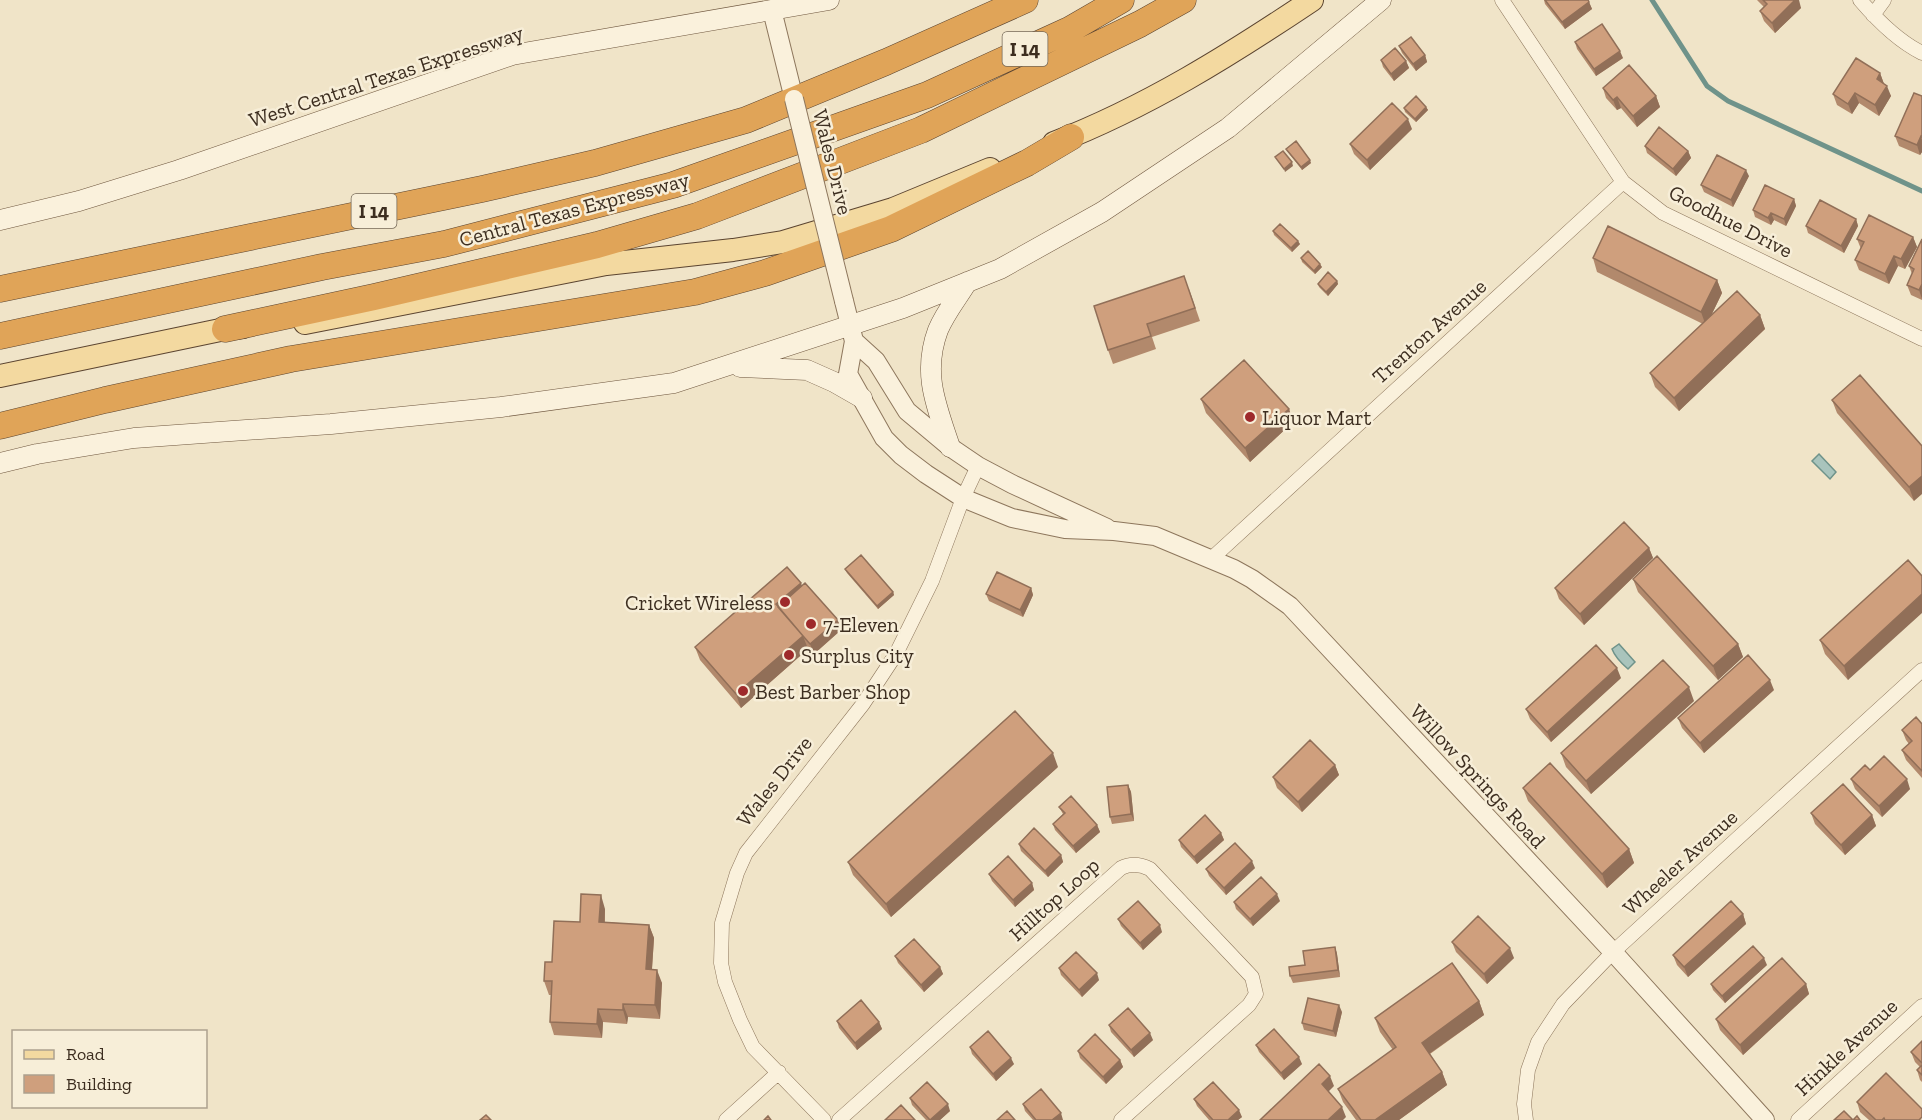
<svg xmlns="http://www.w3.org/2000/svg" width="1922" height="1120" font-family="'Zilla Slab',serif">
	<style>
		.water { fill: #a9c4bc; stroke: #6f938a; stroke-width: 1.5 }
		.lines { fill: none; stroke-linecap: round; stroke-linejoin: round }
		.stream { stroke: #6f938a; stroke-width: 5 }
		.minor-casing { stroke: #8d765c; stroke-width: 15 }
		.tertiary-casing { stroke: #8d765c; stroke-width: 20 }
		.secondary-casing { stroke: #6f573f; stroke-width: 21 }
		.primary-casing { stroke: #5b4430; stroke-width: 24 }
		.motorway-casing { stroke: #5b4430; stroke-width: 27 }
		.minor { stroke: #faf1dc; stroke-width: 14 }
		.tertiary { stroke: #faf1dc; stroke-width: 18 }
		.secondary { stroke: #faf1dc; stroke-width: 20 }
		.primary { stroke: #f3d9a0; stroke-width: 22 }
		.motorway { stroke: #e0a458; stroke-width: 26 }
		.tertiary-bridge-casing { stroke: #8d765c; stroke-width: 20; stroke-linecap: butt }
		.tertiary-bridge { stroke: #faf1dc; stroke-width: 18 }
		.wall { fill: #b2896c }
		.shaded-wall { fill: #916f58 }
		.building { fill: #cf9f7d; stroke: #916f58; stroke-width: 1.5 }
		.poi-dot { fill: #9e2a2b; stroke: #f7eed8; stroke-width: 2 }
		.labels { text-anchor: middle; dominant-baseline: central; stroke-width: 5; stroke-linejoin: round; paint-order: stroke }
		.shield { fill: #f7eed8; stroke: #756857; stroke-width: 1.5 }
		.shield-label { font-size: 20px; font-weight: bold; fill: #3d2e20 }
		.street-label { font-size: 21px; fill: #3d2e20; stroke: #f7eed8 }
		.poi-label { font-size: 21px; fill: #3d2e20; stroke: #f7eed8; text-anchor: start }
	</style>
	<rect width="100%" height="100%" fill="#f0e4c8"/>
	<path class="water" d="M1819,454L1836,472L1830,479L1812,461Z
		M1619,644L1635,662L1628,669C1621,663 1615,657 1612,649Z"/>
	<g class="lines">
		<path class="stream" d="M1652,0L1707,86L1728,101L1922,191"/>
		<g class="minor-casing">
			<path id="minor" d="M1502,0L1623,182L1663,213L1922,339
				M1860,0C1877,20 1898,41 1922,53
				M1873,15L1884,0
				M1210,560L1623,182
				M726,1120L779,1072
				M824,1120L753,1047L740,1020L725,982L721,963L722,923L737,873L746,853L863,704L896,654L932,581L963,498L978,466
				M839,1120L1121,868C1131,863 1140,864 1150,869L1252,977L1256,994L1249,1005L1121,1120
				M1526,1120L1524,1104L1528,1070L1538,1042L1563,1004L1613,952L1922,670
				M1798,1120L1922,1006"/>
		</g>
		<g class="tertiary-casing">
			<path id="tertiary" d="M772,10L794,99
				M844,301L854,341L848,374L884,438L901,455L926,474L963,498L1012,518L1065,529L1114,531L1155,536L1234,569L1252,579L1290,606L1613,952L1765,1120
				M854,341L876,361L907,411L950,447L978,466L1012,484L1107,528"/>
		</g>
		<g class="secondary-casing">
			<path id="secondary" d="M0,220L79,201L179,170L512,55L829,0
				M740,367L807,370L834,382L862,398
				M950,447C936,405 922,373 938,330C945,313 958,297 967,282
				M0,463L37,454L134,438L331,424L501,407L674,383L903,308L1000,269L1102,212L1228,128L1381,0"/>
		</g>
		<g class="primary-casing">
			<path id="primary" d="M1054,143C1147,107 1230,55 1312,0
				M305,323L606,264L733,250L783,242L893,209L990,169
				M0,376L225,329L243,327"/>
		</g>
		<g class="motorway-casing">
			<path id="motorway" d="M0,289L482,189L595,163L746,120L886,62L1025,0
				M225,329L374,297L597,245L697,216L921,130L1140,24L1183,0
				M0,336L322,267L444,244L673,185L927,95L1071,29L1121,0
				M0,426L105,400L291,359L695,292L765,273L891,229L1027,163L1071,137"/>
		</g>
		<use href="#minor" class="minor"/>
		<use href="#tertiary" class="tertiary"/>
		<use href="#secondary" class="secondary"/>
		<use href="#primary" class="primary"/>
		<use href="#motorway" class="motorway"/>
		<g class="tertiary-bridge-casing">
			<path id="tertiary-bridge" d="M794,99L844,301"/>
		</g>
		<use href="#tertiary-bridge" class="tertiary-bridge"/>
	</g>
	<path class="wall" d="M1544,0H1588L1592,9L1565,29L1545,4Z
		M1757,0H1795L1801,8L1775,33L1764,21L1760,11L1764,7Z
		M1575,42L1623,58L1596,76L1577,49Z
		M1399,46L1425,55L1427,62L1416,71L1402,53Z
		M1381,60L1406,61L1409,68L1394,81L1383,67Z
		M1880,73L1884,84L1891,96L1879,116L1859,103L1852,114L1837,105L1833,94Z
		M1603,88L1656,96L1660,107L1637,127L1621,108L1617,110L1606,98Z
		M1922,96V152L1920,155L1899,146L1895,136Z
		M1426,107L1428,110L1416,122L1405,112L1404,108Z
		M1412,129L1370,170L1354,154L1350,144Z
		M1645,146L1688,151L1691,158L1676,176L1647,153Z
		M1286,149L1311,163L1302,170L1288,152Z
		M1749,176L1733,207L1704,192L1701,185Z
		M1794,199L1796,206L1786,226L1774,220L1771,225L1755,217L1753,210Z
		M1856,219L1858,226L1844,253L1808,233L1806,226Z
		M1273,231L1300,244L1292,252L1274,235Z
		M1913,237L1917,247L1905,269L1898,266L1889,284L1859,270L1855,260L1861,249L1857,239Z
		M1922,239V300L1911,295L1907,285L1912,274L1909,266Z
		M1301,258L1322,267L1315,274L1302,262Z
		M1593,258L1717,280L1722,293L1711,316L1760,315L1765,329L1679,411L1655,387L1650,373L1703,324L1597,272Z
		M1337,281L1338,284L1328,296L1319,287L1318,284Z
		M1189,289L1200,321L1152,337L1156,349L1113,364L1108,350Z
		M1201,399L1289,409L1293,422L1250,462L1206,413Z
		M1832,400L1922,446L1914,501L1837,413Z
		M1649,548L1653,558L1584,625L1559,599L1555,588Z
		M1908,560L1848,680L1825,654L1820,640Z
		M845,569L893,592L894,595L878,609L847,573Z
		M1633,579L1738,644L1743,657L1718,680L1638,592Z
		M802,586L841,630L814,654L808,647V649L741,708L700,660L695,647Z
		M1031,588L1033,595L1023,617L989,601L986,594Z
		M1621,678L1551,742L1530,719L1526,709Z
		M1774,690L1704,753L1682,728L1678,718Z
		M1694,701L1591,794L1566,767L1561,753Z
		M1922,724V778L1906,760L1902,750L1909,744L1906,740L1902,730Z
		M1335,765L1339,775L1302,812L1277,788L1273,777Z
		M1058,767L891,917L853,875L848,862Z
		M1870,770L1910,789L1882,817L1855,789L1851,779Z
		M1128,785L1131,792L1134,821L1112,824L1110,817Z
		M1523,788L1629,849L1634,863L1607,888L1528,801Z
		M1059,807L1097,825L1100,832L1076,853L1055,830L1053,824L1063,814Z
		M1811,813L1872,815L1876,826L1845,855L1815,824Z
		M1221,833L1224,840L1197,864L1181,847L1179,840Z
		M1019,844L1061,855L1063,862L1048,877L1021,851Z
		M1255,868L1226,895L1209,876L1206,869Z
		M989,874L1032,883L1034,890L1015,907L992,881Z
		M1280,901L1253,926L1236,909L1234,902Z
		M605,909V922L649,925L654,938L652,969L662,983L660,1019L628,1017L627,1024L603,1022L602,1038L554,1035L550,1022L551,995H549L544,981L552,962L580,922Z
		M1743,914L1746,924L1688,977L1677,965L1673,955Z
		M1118,919L1162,932L1143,950L1121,926Z
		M1452,942L1514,958L1487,984L1456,952Z
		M1335,947L1337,954L1340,977L1293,983L1290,976L1305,965Z
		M895,956L940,967L943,974L924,992L898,963Z
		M1767,965L1725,1003L1713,990L1711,984Z
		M1059,968L1099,980L1082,997L1061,975Z
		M1806,984L1809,994L1743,1055L1720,1030L1716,1019Z
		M1479,1001L1484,1015L1430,1054L1442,1072L1447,1085L1399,1120H1356L1343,1102L1338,1089L1393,1050L1380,1032L1375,1018Z
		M1342,1012L1336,1037L1304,1030L1302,1023Z
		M837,1021L879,1022L882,1029L857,1050L839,1028Z
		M1109,1025L1153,1040L1134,1057L1111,1032Z
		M1922,1041V1082L1920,1080L1917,1070L1920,1067L1915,1062L1911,1052Z
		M1256,1045L1302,1064L1284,1080L1259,1052Z
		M970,1047L1014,1064L996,1081L972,1054Z
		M1078,1051L1120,1060L1123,1067L1106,1084L1080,1058Z
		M910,1098L950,1111L940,1120H926L912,1105Z
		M1194,1099L1242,1117L1238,1120H1209L1197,1106Z
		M1857,1102L1922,1120H1869L1860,1112Z
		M1023,1104L1063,1120H1033L1025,1111Z"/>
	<path class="shaded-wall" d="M1795,0H1799L1801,8L1775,33L1772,23Z
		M1589,2L1592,9L1565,29L1562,22Z
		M1620,51L1623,58L1596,76L1594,69Z
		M1425,55L1427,62L1416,71L1413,64Z
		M1406,61L1409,68L1394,81L1391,74Z
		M1880,73L1884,84L1877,79Z
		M1887,86L1891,96L1879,116L1875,105Z
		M1855,93L1859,103L1852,114L1848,104Z
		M1656,96L1660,107L1637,127L1633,116Z
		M1617,97L1621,108L1617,110L1613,100Z
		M1426,107L1428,110L1416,122L1415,119Z
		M1408,119L1412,129L1370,170L1367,160Z
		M1921,136L1922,140V152L1920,155L1917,145Z
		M1688,151L1691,158L1676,176L1673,169Z
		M1310,160L1311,163L1302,170L1301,167Z
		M1292,162L1293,166L1285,172L1284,169Z
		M1746,170L1749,176L1733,207L1731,200Z
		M1794,199L1796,206L1786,226L1784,219Z
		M1771,213L1774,220L1771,225L1768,218Z
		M1856,219L1858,226L1844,253L1841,246Z
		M1913,237L1917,247L1905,269L1901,259Z
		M1298,241L1300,244L1292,252L1291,248Z
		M1894,256L1898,266L1889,284L1885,274Z
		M1320,264L1322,267L1315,274L1314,271Z
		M1717,280L1722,293L1706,326L1701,312Z
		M1337,281L1338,284L1328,296L1326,292Z
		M1922,284V299L1919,290Z
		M1760,315L1765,329L1679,411L1674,398Z
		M1289,409L1293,422L1250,462L1245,448Z
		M1922,476V494L1914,501L1909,487Z
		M1649,548L1653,558L1584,625L1580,614Z
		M801,583L806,597L784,615L776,604Z
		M1031,588L1033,595L1023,617L1020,610Z
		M893,592L894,595L878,609L877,606Z
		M1922,594V613L1848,680L1844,666Z
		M838,620L841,630L814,654L810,644Z
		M803,636L808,649L741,708L736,694Z
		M1738,644L1743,657L1718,680L1713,666Z
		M1617,668L1621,678L1551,742L1547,732Z
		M1770,680L1774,690L1704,753L1700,743Z
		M1689,687L1694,701L1591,794L1586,781Z
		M1053,753L1058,767L891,917L886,904Z
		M1335,765L1339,775L1302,812L1298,802Z
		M1907,779L1910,789L1882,817L1879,806Z
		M1128,785L1131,792L1134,821L1131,814Z
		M1872,815L1876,826L1845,855L1841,845Z
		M1097,825L1100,832L1076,853L1073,846Z
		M1221,833L1224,840L1197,864L1194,857Z
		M1629,849L1634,863L1607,888L1602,874Z
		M1061,855L1063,862L1048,877L1045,871Z
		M1252,861L1255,868L1226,895L1224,888Z
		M1032,883L1034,890L1015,907L1013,900Z
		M1277,894L1280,901L1253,926L1250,919Z
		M601,895L605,909L604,936L599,922Z
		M1743,914L1746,924L1688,977L1684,967Z
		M649,925L654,938L651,983L646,969Z
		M1160,925L1162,932L1143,950L1140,943Z
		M1335,947L1337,954L1340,977L1338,970Z
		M1510,948L1514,958L1487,984L1484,974Z
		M1764,958L1767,965L1725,1003L1722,996Z
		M940,967L943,974L924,992L921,985Z
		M657,970L662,983L660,1019L655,1005Z
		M1097,973L1099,980L1082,997L1079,990Z
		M1806,984L1809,994L1743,1055L1740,1045Z
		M1479,1001L1484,1015L1426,1056L1422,1043Z
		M623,1004L628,1017L627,1024L623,1010Z
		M1339,1005L1342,1012L1336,1037L1333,1031Z
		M598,1009L603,1022L602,1038L597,1024Z
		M879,1022L882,1029L857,1050L855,1043Z
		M1150,1033L1153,1040L1134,1057L1131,1050Z
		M1299,1057L1302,1064L1284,1080L1281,1073Z
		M1011,1058L1014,1064L996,1081L993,1074Z
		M1120,1060L1123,1067L1106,1084L1103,1077Z
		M1442,1072L1447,1085L1399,1120H1375Z
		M1330,1076L1334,1086L1325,1095L1322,1084Z
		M948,1104L950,1111L940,1120H930Z
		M1342,1107L1346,1117L1343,1120H1328Z
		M1239,1110L1242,1117L1238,1120H1228Z
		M1061,1113L1063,1120H1052Z"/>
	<path class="building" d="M1545,0H1588L1589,2L1562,22Z
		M1763,0H1795L1772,23L1760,11L1767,4Z
		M1602,24L1620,51L1594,69L1575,42Z
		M1411,37L1425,55L1413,64L1399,46Z
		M1395,48L1406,61L1391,74L1381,60Z
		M1856,58L1880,73L1877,79L1887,86L1875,105L1855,93L1848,104L1833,94Z
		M1629,65L1656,96L1633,116L1617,97L1613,100L1603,88Z
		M1914,93L1922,96V137L1921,136L1917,145L1895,136Z
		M1416,96L1426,107L1415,119L1404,108Z
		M1392,103L1408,119L1367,160L1350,144Z
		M1659,127L1688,151L1673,169L1645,146Z
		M1296,141L1310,160L1301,167L1286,149Z
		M1283,151L1292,162L1284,169L1275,157Z
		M1717,155L1746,170L1731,200L1701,185Z
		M1765,185L1794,199L1784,219L1771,213L1768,218L1753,210Z
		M1820,200L1856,219L1841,246L1806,226Z
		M1869,215L1913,237L1901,259L1894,256L1885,274L1855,260L1864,242L1857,239Z
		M1280,224L1298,241L1291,248L1273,231Z
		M1608,226L1717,280L1701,312L1593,258Z
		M1922,239V284L1919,290L1907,285L1914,269L1909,266Z
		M1308,251L1320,264L1314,271L1301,258Z
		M1328,272L1337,281L1326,292L1318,284Z
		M1184,276L1195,308L1147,324L1151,336L1108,350L1094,306Z
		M1737,291L1760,315L1674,398L1650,373Z
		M1244,360L1289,409L1245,448L1201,399Z
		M1860,375L1922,446V476L1909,487L1832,400Z
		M1624,522L1649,548L1580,614L1555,588Z
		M861,555L893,592L877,606L845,569Z
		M1657,556L1738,644L1713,666L1633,579Z
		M1908,560L1922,576V594L1844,666L1820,640Z
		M787,567L801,583L776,604L803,636L736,694L695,647Z
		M997,572L1031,588L1020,610L986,594Z
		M805,583L838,620L810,644L778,607Z
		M1596,645L1617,668L1547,732L1526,709Z
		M1748,655L1770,680L1700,743L1678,718Z
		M1663,660L1689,687L1586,781L1561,753Z
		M1015,711L1053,753L886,904L848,862Z
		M1916,717L1922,724V771L1902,750L1912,741L1902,730Z
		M1310,740L1335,765L1298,802L1273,777Z
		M1884,756L1907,779L1879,806L1851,779L1865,765L1870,770Z
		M1550,763L1629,849L1602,874L1523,788Z
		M1843,784L1872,815L1841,845L1811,813Z
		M1128,785L1131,814L1110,817L1107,787Z
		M1071,796L1097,825L1073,846L1053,824L1065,813L1059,807Z
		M1205,815L1221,833L1194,857L1179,840Z
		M1034,828L1061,855L1045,871L1019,844Z
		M1235,843L1252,861L1224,888L1206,869Z
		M1008,856L1032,883L1013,900L989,874Z
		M1261,877L1277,894L1250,919L1234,902Z
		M581,894L601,895L599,922L649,925L646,969L657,970L655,1005L623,1004V1010L598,1009L597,1024L550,1022L552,981H544L545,962H552L554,921L580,922Z
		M1138,901L1160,925L1140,943L1118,919Z
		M1731,901L1743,914L1684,967L1673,955Z
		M1478,916L1510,948L1484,974L1452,942Z
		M914,939L940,967L921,985L895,956Z
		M1753,946L1764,958L1722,996L1711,984Z
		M1335,947L1338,970L1290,976L1289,967L1305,965L1303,951Z
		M1076,952L1097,973L1079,990L1059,968Z
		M1782,958L1806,984L1740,1045L1716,1019Z
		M1452,963L1479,1001L1422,1043L1442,1072L1375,1120H1361L1338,1089L1396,1047L1375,1018Z
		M1308,998L1339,1005L1333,1031L1302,1023Z
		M861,1000L879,1022L855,1043L837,1021Z
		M1128,1008L1150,1033L1131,1050L1109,1025Z
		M1274,1029L1299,1057L1281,1073L1256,1045Z
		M988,1031L1011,1058L993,1074L970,1047Z
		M1095,1034L1120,1060L1103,1077L1078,1051Z
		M1922,1041V1063L1911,1052Z
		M1319,1064L1330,1076L1322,1084L1342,1107L1328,1120H1260Z
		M1922,1065V1075L1917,1070Z
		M1886,1073L1922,1109V1117L1919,1120H1885L1884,1118L1882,1120H1876L1857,1102Z
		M927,1082L948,1104L930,1120L910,1098Z
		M1213,1082L1239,1110L1228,1120H1213L1194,1099Z
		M1041,1089L1061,1113L1052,1120H1036L1023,1104Z
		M901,1105L915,1120H885Z
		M1007,1111L1015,1120H997Z
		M1844,1111L1853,1120H1834Z
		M486,1115L491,1120H480Z
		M768,1116L771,1120H764Z
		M1857,1116L1860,1120H1853Z"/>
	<g class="poi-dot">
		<circle cx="1250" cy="417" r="6"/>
		<circle cx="785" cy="602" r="6"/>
		<circle cx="811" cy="624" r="6"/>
		<circle cx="789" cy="655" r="6"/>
		<circle cx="743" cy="691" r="6"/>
	</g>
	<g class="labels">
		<g class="shield">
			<rect x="1002.5" y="32" width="45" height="34" rx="4.5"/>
			<rect x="351.5" y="194" width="45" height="34" rx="4.5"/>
		</g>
		<g class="shield-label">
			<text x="1025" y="49">I 14</text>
			<text x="374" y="211">I 14</text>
		</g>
		<g class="street-label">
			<text transform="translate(386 76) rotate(-18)">West Central Texas Expressway</text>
			<text transform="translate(833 162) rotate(76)">Wales Drive</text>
			<text transform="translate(574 209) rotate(-15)">Central Texas Expressway</text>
			<text transform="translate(1731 221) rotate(27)">Goodhue Drive</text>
			<text transform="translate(1429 331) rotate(-42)">Trenton Avenue</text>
			<text transform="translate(1478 776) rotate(47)">Willow Springs Road</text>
			<text transform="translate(774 781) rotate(-52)">Wales Drive</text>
			<text transform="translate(1680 862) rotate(-42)">Wheeler Avenue</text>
			<text transform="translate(1054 899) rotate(-42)">Hilltop Loop</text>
			<text transform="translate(1846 1047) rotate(-43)">Hinkle Avenue</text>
		</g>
		<g class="poi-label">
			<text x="1262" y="417">Liquor Mart</text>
			<text x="773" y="602" text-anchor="end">Cricket Wireless</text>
			<text x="823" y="624">7-Eleven</text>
			<text x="801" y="655">Surplus City</text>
			<text x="755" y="691">Best Barber Shop</text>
		</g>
	</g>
	<rect x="12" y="1030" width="195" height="78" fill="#f7eed8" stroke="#ada18e" stroke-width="1.5"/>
	<rect x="24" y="1050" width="30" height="9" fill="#f3d9a0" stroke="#ada18e" stroke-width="1.5"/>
	<text x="66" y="1060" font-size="18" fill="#3d2e20">Road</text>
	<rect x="24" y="1075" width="30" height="18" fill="#cf9f7d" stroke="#ada18e" stroke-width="1.5"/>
	<text x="66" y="1090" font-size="18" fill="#3d2e20">Building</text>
</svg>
